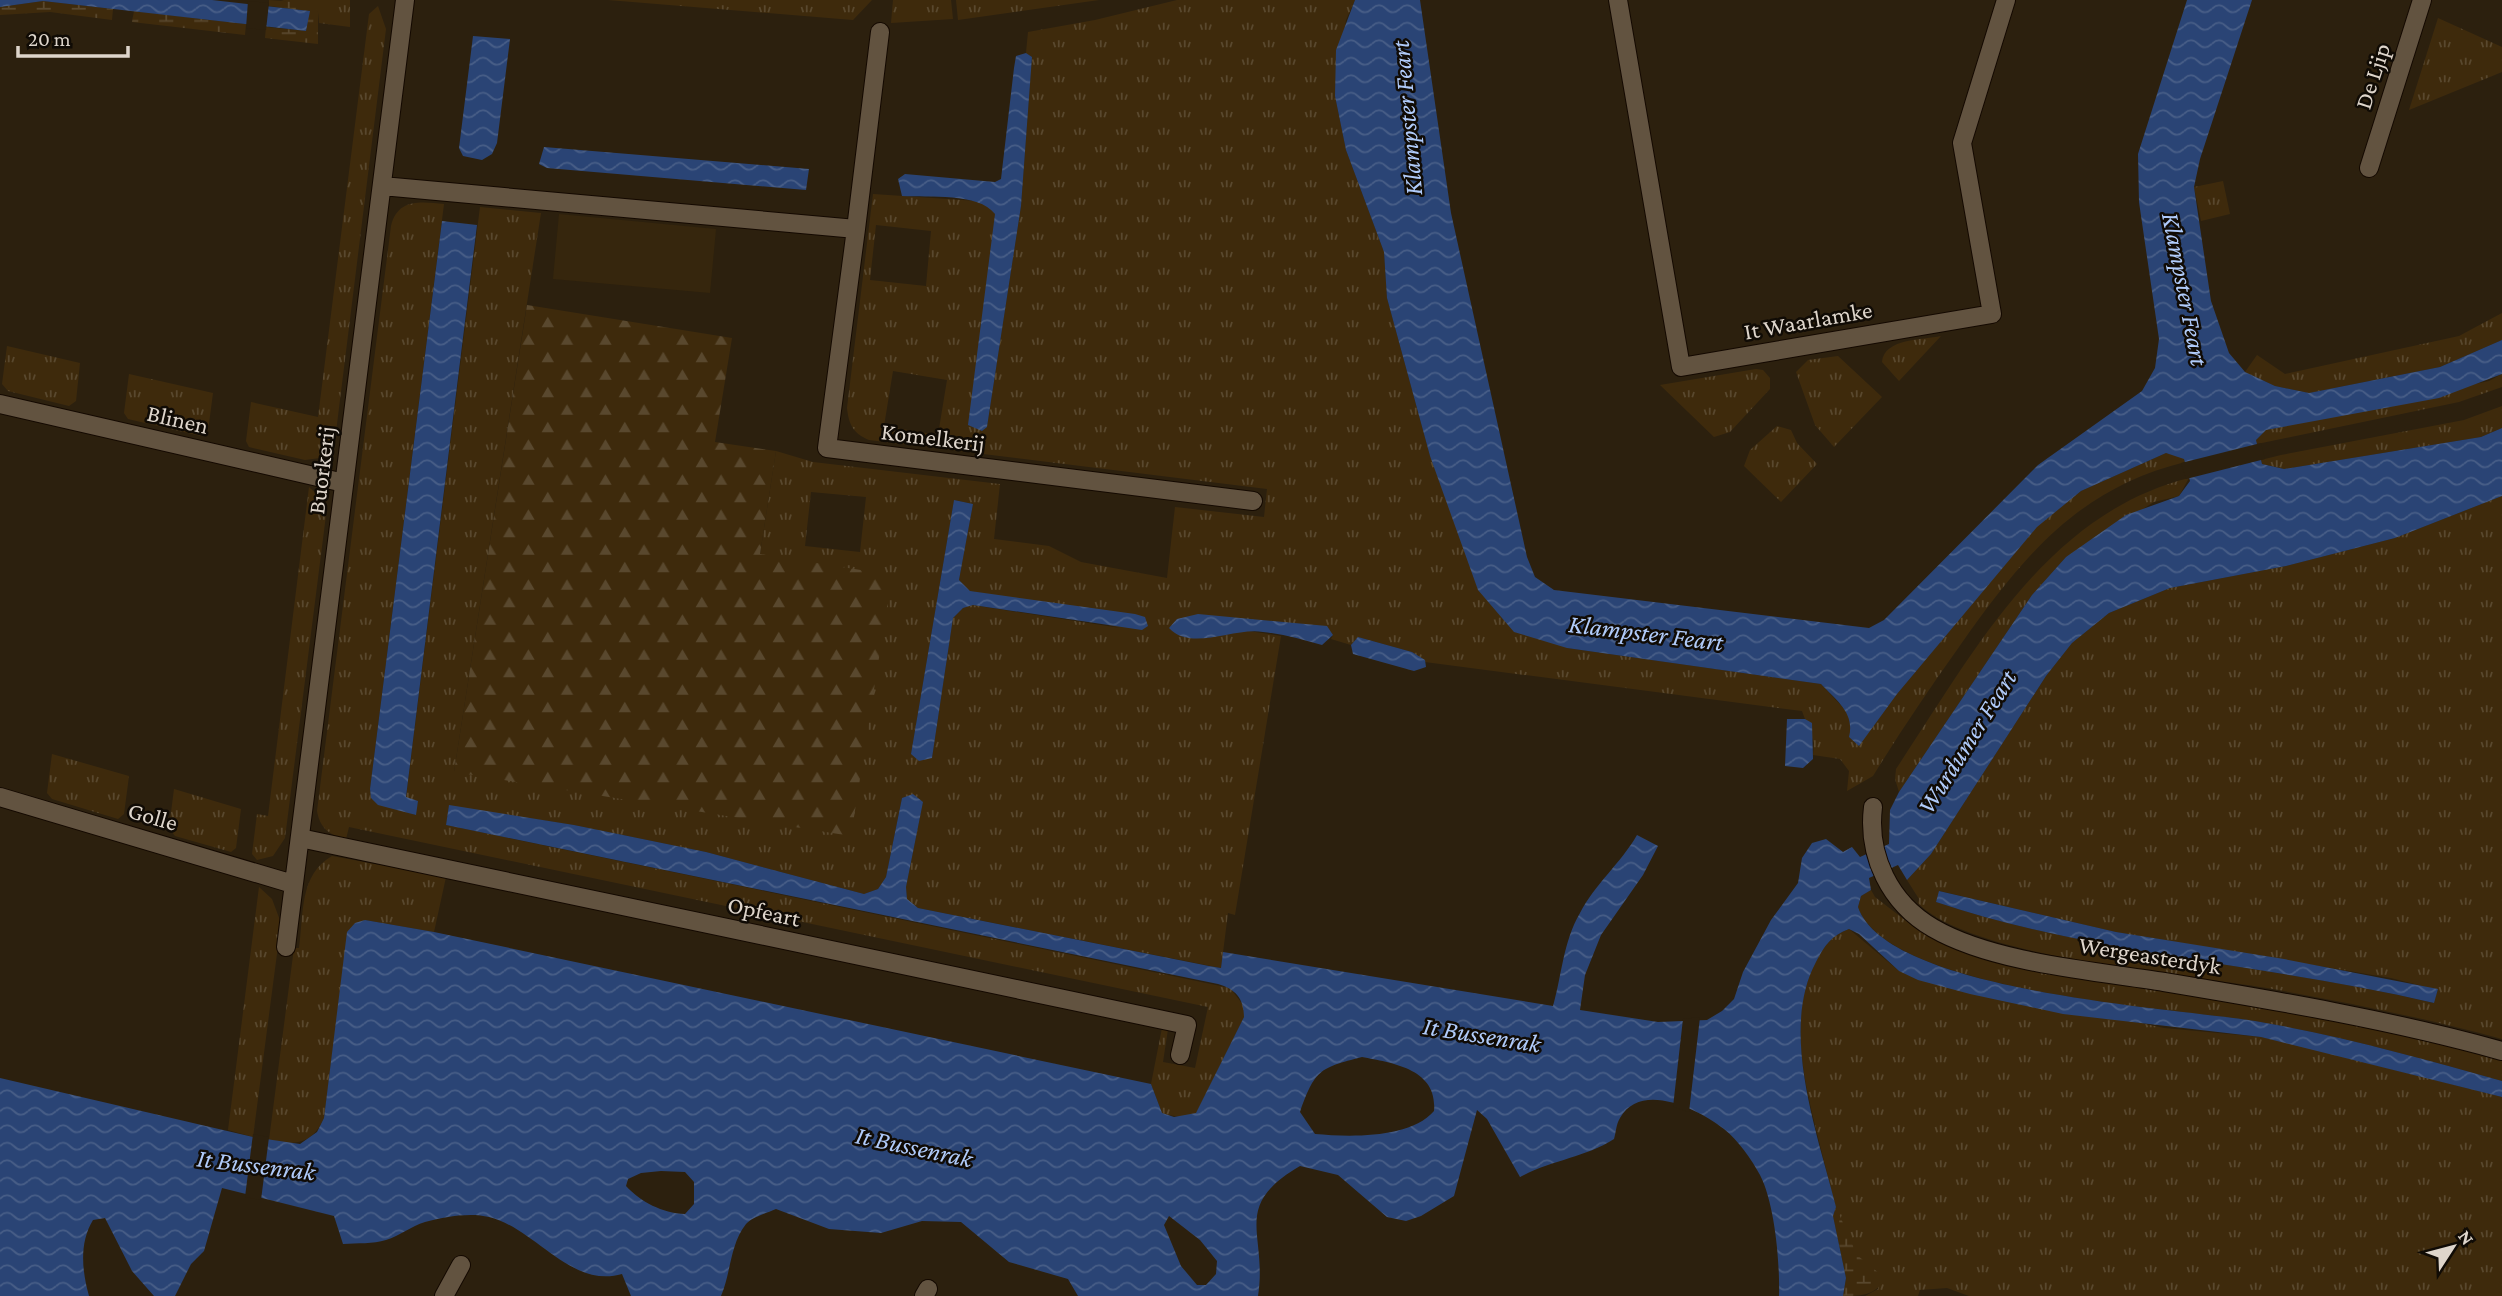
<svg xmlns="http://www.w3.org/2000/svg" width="2502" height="1296" font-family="'Crimson Pro',serif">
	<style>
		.built { fill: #36260d }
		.grass { fill: url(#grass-tufts); fill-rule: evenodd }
		.forest { fill: url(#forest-firs) }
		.wetland { fill: url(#wetland-marsh) }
		.water { fill: url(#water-waves); fill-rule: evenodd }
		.pier { fill: #2c200e }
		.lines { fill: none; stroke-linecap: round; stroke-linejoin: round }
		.street-casing { stroke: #140900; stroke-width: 20 }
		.street { stroke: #625340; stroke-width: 18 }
		.labels { text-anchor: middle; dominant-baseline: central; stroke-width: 5; stroke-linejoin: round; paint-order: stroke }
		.street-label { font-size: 24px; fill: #ded5cb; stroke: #100b05 }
		.water-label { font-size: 26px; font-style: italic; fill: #b0cbfa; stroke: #100b05 }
	</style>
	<defs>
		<pattern id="grass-tufts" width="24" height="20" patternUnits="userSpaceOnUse" patternTransform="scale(1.75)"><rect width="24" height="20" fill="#3e2a0c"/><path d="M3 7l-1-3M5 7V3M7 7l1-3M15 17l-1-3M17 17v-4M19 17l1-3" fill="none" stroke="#59482e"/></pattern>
		<pattern id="forest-firs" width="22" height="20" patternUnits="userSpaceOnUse" patternTransform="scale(1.75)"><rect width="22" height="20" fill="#3e2a0c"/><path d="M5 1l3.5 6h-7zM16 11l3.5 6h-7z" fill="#59482e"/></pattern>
		<pattern id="wetland-marsh" width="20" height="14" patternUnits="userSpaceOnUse" patternTransform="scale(1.75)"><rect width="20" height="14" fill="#3e2a0c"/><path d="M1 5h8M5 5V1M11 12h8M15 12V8" fill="none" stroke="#59482e"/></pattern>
		<pattern id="water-waves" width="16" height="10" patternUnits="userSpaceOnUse" patternTransform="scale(1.75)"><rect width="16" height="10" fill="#2a4475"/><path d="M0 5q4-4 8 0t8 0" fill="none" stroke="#485e87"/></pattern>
	</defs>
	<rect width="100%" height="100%" fill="#2c200e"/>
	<path class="built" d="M559,214L716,229L710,293L553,279Z"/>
	<path class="grass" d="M281,0H350V27L319,23L318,12Z
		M608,0H872L853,20Z
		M893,0H951L953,19L891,23Z
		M956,0H1099L958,20Z
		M1177,0H1355L1346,20L1335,96L1346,150L1384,252L1387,298L1430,456L1567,648L1821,684L1849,714L1859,745L1897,694L2036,527L2081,491L2166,453L2184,458L2185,462C2076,489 2021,559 1959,647C1929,689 1900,732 1873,776L1847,791L1849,771L1840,759L1813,755L1814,743L1802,711L1425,662L1412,652L1358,637L1351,645L1331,639L1333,635C1278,620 1268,615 1214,636L1242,630L1281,636L1235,915L1228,913L1221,968L918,908L907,899L906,887L923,802L902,798L886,877L878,889L864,894L706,852L574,825L449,806L446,825L1230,988L1244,1006V1017L1196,1114C1184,1118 1174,1117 1162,1113L1151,1084L1162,1028L1168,1029L1163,1062L1195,1068L1208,1007L349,827L346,839C329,835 320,828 317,811L391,226C398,198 421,202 444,204L370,789L371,798L415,815L418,801L406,798L480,207L541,213L454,772L760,554L776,451L813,462L1000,484L994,539L1049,546L1081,562L1167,578L1175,507L1264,517L1267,489L869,440C853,433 849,425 847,408L873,194L977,201L989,206L995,214L982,431L987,427L1021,206L1032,57L1026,53L1028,32L1095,20ZM876,225L931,231L926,286L870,280ZM893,371L947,380L938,435L884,426ZM811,492L866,497L860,552L805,546ZM954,500L973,504L959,580L970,591L1006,597L1120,628L972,605L963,608L953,618L932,758L911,754Z
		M378,6L386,29L335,440L320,458L305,460L249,447L246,441L251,402L318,417L369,14Z
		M2438,18L2502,47V72L2409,110Z
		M2223,181L2230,214L2201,221L2194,187Z
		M2502,313V340L2440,367L2309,393L2275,386L2245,372L2257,355L2285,374L2459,336Z
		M1941,336L1899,381L1882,362C1884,338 1923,340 1941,336Z
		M7,346L80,363L76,401L69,406L8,391L2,384Z
		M1838,356L1882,397L1834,447L1815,425L1796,372L1808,360Z
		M1756,369L1763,370L1770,378V389L1730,432L1714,437L1660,385Z
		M129,374L213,393L208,431L201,436L128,419L124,413Z
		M2502,374V387L2459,402L2257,444L2256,440L2266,430L2489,381Z
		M2502,406V428L2481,437L2284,469L2262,464L2261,460L2281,455L2464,420Z
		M1777,426L1791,430L1797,443L1817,464L1781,502L1744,466L1750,450Z
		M2189,478L2179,496L2154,502L2066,557L2032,595L1899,792L1895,779L1896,769C1972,655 2045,514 2189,478Z
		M309,487L323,500L326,515L285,838L273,856L257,860L252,854L257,814L268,816Z
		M2502,496V1039C2425,1018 2346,1002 2267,988C2187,974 1971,958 1918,903L1919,899L1907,880L1931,854L2046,676L2072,643L2109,613L2170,588L2286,566L2395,538ZM1940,891L2116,932L2391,978L2438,990L2433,1003C2269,964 2097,956 1936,902Z
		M52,754L129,776L124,814L118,819L52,799L47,793Z
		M174,789L241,809L236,848L231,852L175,836L169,828Z
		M332,856L446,877L434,932L365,920L348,932L324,1118C312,1144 296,1146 269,1140L294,948H299C304,913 299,875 332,856Z
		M259,887L272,899L281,923L253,1137L228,1130Z
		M1871,890L1875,897L1914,927L1953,948L2423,1037L2502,1059V1081C2421,1058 2338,1035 2255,1021C2174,1008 1888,992 1858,907L1861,896Z
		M1849,929L1899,971L2164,1028L2261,1037L2296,1045L2502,1097V1296H1969L1947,1288L1920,1290L1918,1296H1865L1878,1289L1879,1274C1872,1267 1861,1261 1855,1253C1838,1226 1832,1191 1824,1161C1809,1099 1784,1022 1816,962C1824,946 1832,935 1849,929Z"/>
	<path class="forest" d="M527,305L732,338L715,442L776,451L760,554L892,575L851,836L454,772Z"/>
	<path class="wetland" d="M269,0L311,3L318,12V44L265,38L266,27L306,31L309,11L269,6Z
		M43,1L113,9L112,20L50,12L0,15V7Z
		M134,11L246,24L245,35L132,22Z
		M1836,1207L1857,1255L1880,1274L1883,1282C1873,1296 1859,1296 1843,1296L1846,1278L1833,1216Z"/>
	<path class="water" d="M0,0H212L310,11L306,31L43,1L0,7Z
		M1355,0H1420L1451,213L1527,557L1535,577L1554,590L1869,628L1884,620L2038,465L2142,391L2155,368L2159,339L2139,202L2138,154L2187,0H2252L2200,159L2194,187L2211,301L2229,353L2245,372L2275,386L2309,393L2440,367L2502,340V374L2439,398L2266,430L2256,440L2262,464L2284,469L2481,437L2502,428V496L2395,538L2286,566L2170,588L2109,613L2072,643L2046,676L1931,854L1907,880L1898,865L1869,878L1871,890L1861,896L1858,907C1887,992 2174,1008 2255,1021C2338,1035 2421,1058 2502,1081V1097L2261,1037L2063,1014L1970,994L1918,980L1899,971L1859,934L1849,929C1832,935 1824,946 1816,962C1779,1031 1818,1135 1836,1207L1833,1216L1846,1278L1843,1296H1779C1780,1264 1775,1204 1760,1175C1752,1160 1738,1140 1724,1129C1700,1110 1641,1080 1620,1118C1616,1124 1616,1133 1614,1139C1584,1158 1551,1160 1520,1177L1487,1119L1477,1110L1454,1196L1421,1216L1406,1221L1387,1217L1338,1175L1300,1166C1230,1207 1268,1233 1258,1296H1078L1068,1279L1009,1262L961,1222L922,1221L881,1233L829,1229L776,1209C767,1213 752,1217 746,1224C730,1244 731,1273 721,1296H631L622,1274C571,1289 535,1228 489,1217C470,1212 443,1217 425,1222C411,1226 400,1236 386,1240C373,1244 357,1243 343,1244L334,1216L222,1188L204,1251L191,1264L175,1296H154L132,1271L105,1218L93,1220C79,1243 82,1271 89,1296H0V1078L253,1137L300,1144L317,1132L324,1118L347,932L355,923L365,920L434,932L1151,1084L1162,1113L1174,1117L1196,1113L1244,1017C1244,998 1235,989 1218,984L446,825L449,805L574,825L706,852L864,894L878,889L886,877L902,798L913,794L923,802L906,887L907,899L918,908L1209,966L1221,968L1223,952L1553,1006C1562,975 1563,942 1580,913C1595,884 1621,863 1637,835L1658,846L1643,875L1601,935L1585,975L1580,1010L1658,1022L1707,1020L1722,1011L1734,999L1743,972L1771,920L1798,883L1802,858L1812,843L1826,839L1843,852L1852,847L1860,857L1889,844L1890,810L1899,792L2032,595L2066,557L2126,515L2179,496L2190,481L2184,459L2166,453L2081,491L2037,527L1897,694L1859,746L1849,737C1855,713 1837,701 1821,684L1567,648L1514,632L1478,590L1430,456L1387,298L1384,252L1346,150L1335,96L1336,50ZM1362,1057C1393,1063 1438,1069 1434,1111C1410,1139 1349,1137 1315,1134L1300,1112C1315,1070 1319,1068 1362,1057ZM661,1171L685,1172L694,1182V1204L685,1214C662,1213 641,1202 626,1186L628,1179L641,1173ZM1169,1216L1200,1240L1217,1261L1216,1274L1206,1285H1197L1181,1266L1164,1225Z
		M473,36L510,39L497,143L492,154L482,160L463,156L459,148Z
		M1026,53L1032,57L1021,206L987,427L982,431L968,425L995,214C978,192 929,198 902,196L898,179L905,174L995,182L1001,179L1014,68L1016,56Z
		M544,147L809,169L806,190L547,168L539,164Z
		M442,221L477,225L406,797L418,801L416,815L378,805L371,798L370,789Z
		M954,500L973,504L959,580L970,591L1135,614L1145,617L1148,626L1142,630L973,605L963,608L953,618L932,758L919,761L911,754Z
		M1198,614L1327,626L1333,635L1322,645C1303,640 1283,634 1263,632C1234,627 1191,652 1169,628L1177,619Z
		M1358,637L1412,652L1425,660L1426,667L1414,671L1353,654L1351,645Z
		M1787,719H1805L1812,723L1813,759L1803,768L1785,766Z
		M1939,891L2116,932L2284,959L2438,989L2434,1003C2269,964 2097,956 1936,902Z"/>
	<path class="pier" d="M248,1L269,3L266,30L246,28Z
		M2261,443L2265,459L2186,479L2181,463Z
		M1700,1017L1689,1112L1673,1107L1683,1019Z
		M253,1134L269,1137L261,1200L245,1197Z"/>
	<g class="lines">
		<g class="street-casing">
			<path id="street" d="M1618,0L1681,367L1992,314L1962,143L2006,0
				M2369,168L2422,0
				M382,186L856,229L827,448L1253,501
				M856,229L880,32
				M0,404L344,483
				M0,797L293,884
				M1873,807C1867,856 1890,903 1933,928C1993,963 2095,971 2164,982C2278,1001 2391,1020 2502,1051
				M300,838L1187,1025L1180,1055
				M286,947L405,0
				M444,1296L461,1265
				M924,1296L928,1289"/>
		</g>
		<use href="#street" class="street"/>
	</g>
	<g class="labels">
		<g class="street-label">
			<text transform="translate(2372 76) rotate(-72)">De Ljip</text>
			<text transform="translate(1808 320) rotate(-10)">It Waarlamke</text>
			<text transform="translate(178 419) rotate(13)">Blinen</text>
			<text transform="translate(933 437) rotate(7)">Komelkerij</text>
			<text transform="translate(321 470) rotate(-83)">Buorkerij</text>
			<text transform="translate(153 816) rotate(16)">Golle</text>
			<text transform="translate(764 911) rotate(12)">Opfeart</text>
			<text transform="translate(2150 955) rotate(9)">Wergeasterdyk</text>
		</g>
		<g class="water-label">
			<text transform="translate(1407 118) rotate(-95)">Klampster Feart</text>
			<text transform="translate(2185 289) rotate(79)">Klampster Feart</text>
			<text transform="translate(1646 633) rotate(7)">Klampster Feart</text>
			<text transform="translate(1967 742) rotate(-58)">Wurdumer Feart</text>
			<text transform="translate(1482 1035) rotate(9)">It Bussenrak</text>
			<text transform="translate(914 1147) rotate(12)">It Bussenrak</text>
			<text transform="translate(256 1165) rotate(7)">It Bussenrak</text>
		</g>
	</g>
	<g transform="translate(2453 1247) rotate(54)" stroke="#100b05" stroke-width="5" paint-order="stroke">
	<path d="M0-5L12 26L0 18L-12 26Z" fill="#ded5cb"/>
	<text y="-10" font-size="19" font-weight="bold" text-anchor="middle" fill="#ded5cb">N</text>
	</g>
	<path d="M18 46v10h110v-10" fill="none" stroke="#ded5cb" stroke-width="3.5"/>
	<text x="28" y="46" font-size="21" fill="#ded5cb" stroke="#100b05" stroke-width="5" paint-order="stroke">20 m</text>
</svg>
